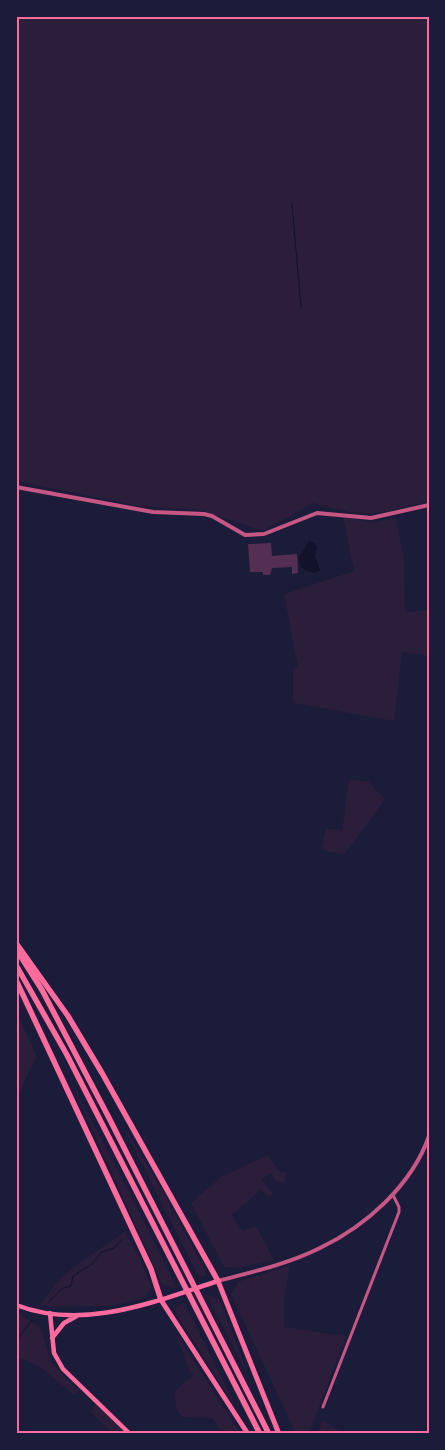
<svg xmlns="http://www.w3.org/2000/svg" width="445" height="1450" font-family="'Golos Text',sans-serif">
	<style>
		.green { fill: #2a1e3b }
		.water { fill: #12122b }
		.lines { fill: none; stroke-linecap: round; stroke-linejoin: round }
		.stream { stroke: #12122b; stroke-width: 1 }
		.building { fill: #542f53 }
		.minor { stroke: #c65784; stroke-width: 3 }
		.tertiary { stroke: #c65784; stroke-width: 4 }
		.secondary { stroke: #ff6b9d; stroke-width: 4.5 }
		.trunk { stroke: #ff6b9d; stroke-width: 5 }
		.motorway { stroke: #ff6b9d; stroke-width: 5.5 }
		.neatline { fill: none; stroke: #ff6b9d; stroke-width: 2 }
	</style>
	<rect width="100%" height="100%" fill="#1b1b3a"/>
	<path class="green" d="M16,16H429V502L373,514L349,512L313,503L263,531L201,510L139,506L16,481Z
		M343,517L374,523L396,518L404,559L405,612L429,610V656L402,652L394,721L293,703V668L298,667L284,594L354,571Z
		M349,780L368,781L385,799L345,854L321,850L326,828L342,830Z
		M16,1010L37,1057C27,1071 25,1085 16,1100Z
		M68,1076L122,1178L177,1289L162,1284Z
		M117,1115L163,1191L206,1272L205,1276L199,1277Z
		M268,1155L278,1170L287,1173L284,1183L276,1181L270,1173L262,1180L273,1193L269,1197L261,1190L232,1215L243,1231L256,1226L274,1260L234,1268L224,1267L191,1203L221,1177Z
		M125,1232L140,1258L151,1287L143,1299L110,1306L50,1307L40,1305L56,1283L80,1262Z
		M290,1265L284,1298V1327L346,1336L309,1434H296L231,1294L238,1282Z
		M206,1294L219,1299L250,1379Z
		M184,1303L240,1414L175,1312L177,1306Z
		M16,1311L41,1328L51,1362L79,1391L74,1395C61,1385 32,1356 16,1359Z
		M175,1332L241,1434H223L212,1418L182,1417L176,1408L175,1391L192,1376Z
		M95,1404L126,1434H113L91,1412Z
		M323,1420L340,1431L341,1434H317Z"/>
	<path class="water" d="M309,541L314,543L317,547L315,556L320,570L315,573L306,571L300,566L299,557Z"/>
	<g class="lines">
		<path class="stream" d="M292,204L301,307
			M48,1303L63,1288L71,1286L73,1276L92,1264L102,1252L114,1248L121,1240
			M16,1341L32,1320"/>
	</g>
	<path class="building" d="M271,543L272,556L297,554L298,573L292,574V567L272,568L270,575H263V572H250L248,544Z"/>
	<g class="lines">
		<path class="minor" d="M323,1407L399,1212V1207L393,1195"/>
		<path class="tertiary" d="M16,487L153,512L204,514L212,516L245,535L264,534L317,513L371,518L429,505
			M218,1281C252,1272 288,1264 320,1248C366,1226 412,1185 429,1136"/>
		<path class="secondary" d="M16,1305C84,1331 153,1302 218,1281
			M50,1313L54,1353L63,1369L130,1434
			M52,1338L64,1323L77,1316"/>
		<path class="trunk" d="M218,1281L279,1434
			M161,1300L248,1434"/>
		<path class="motorway" d="M16,943L68,1016L102,1073L218,1281
			M16,949L42,990L108,1116L269,1434
			M16,965L67,1055L260,1434
			M16,980L151,1269L161,1300"/>
	</g>
	<rect width="445" height="1450" fill="none" stroke="#1b1b3a" stroke-width="35"/>
	<rect x="18" y="18" width="410" height="1414" class="neatline"/>
</svg>
